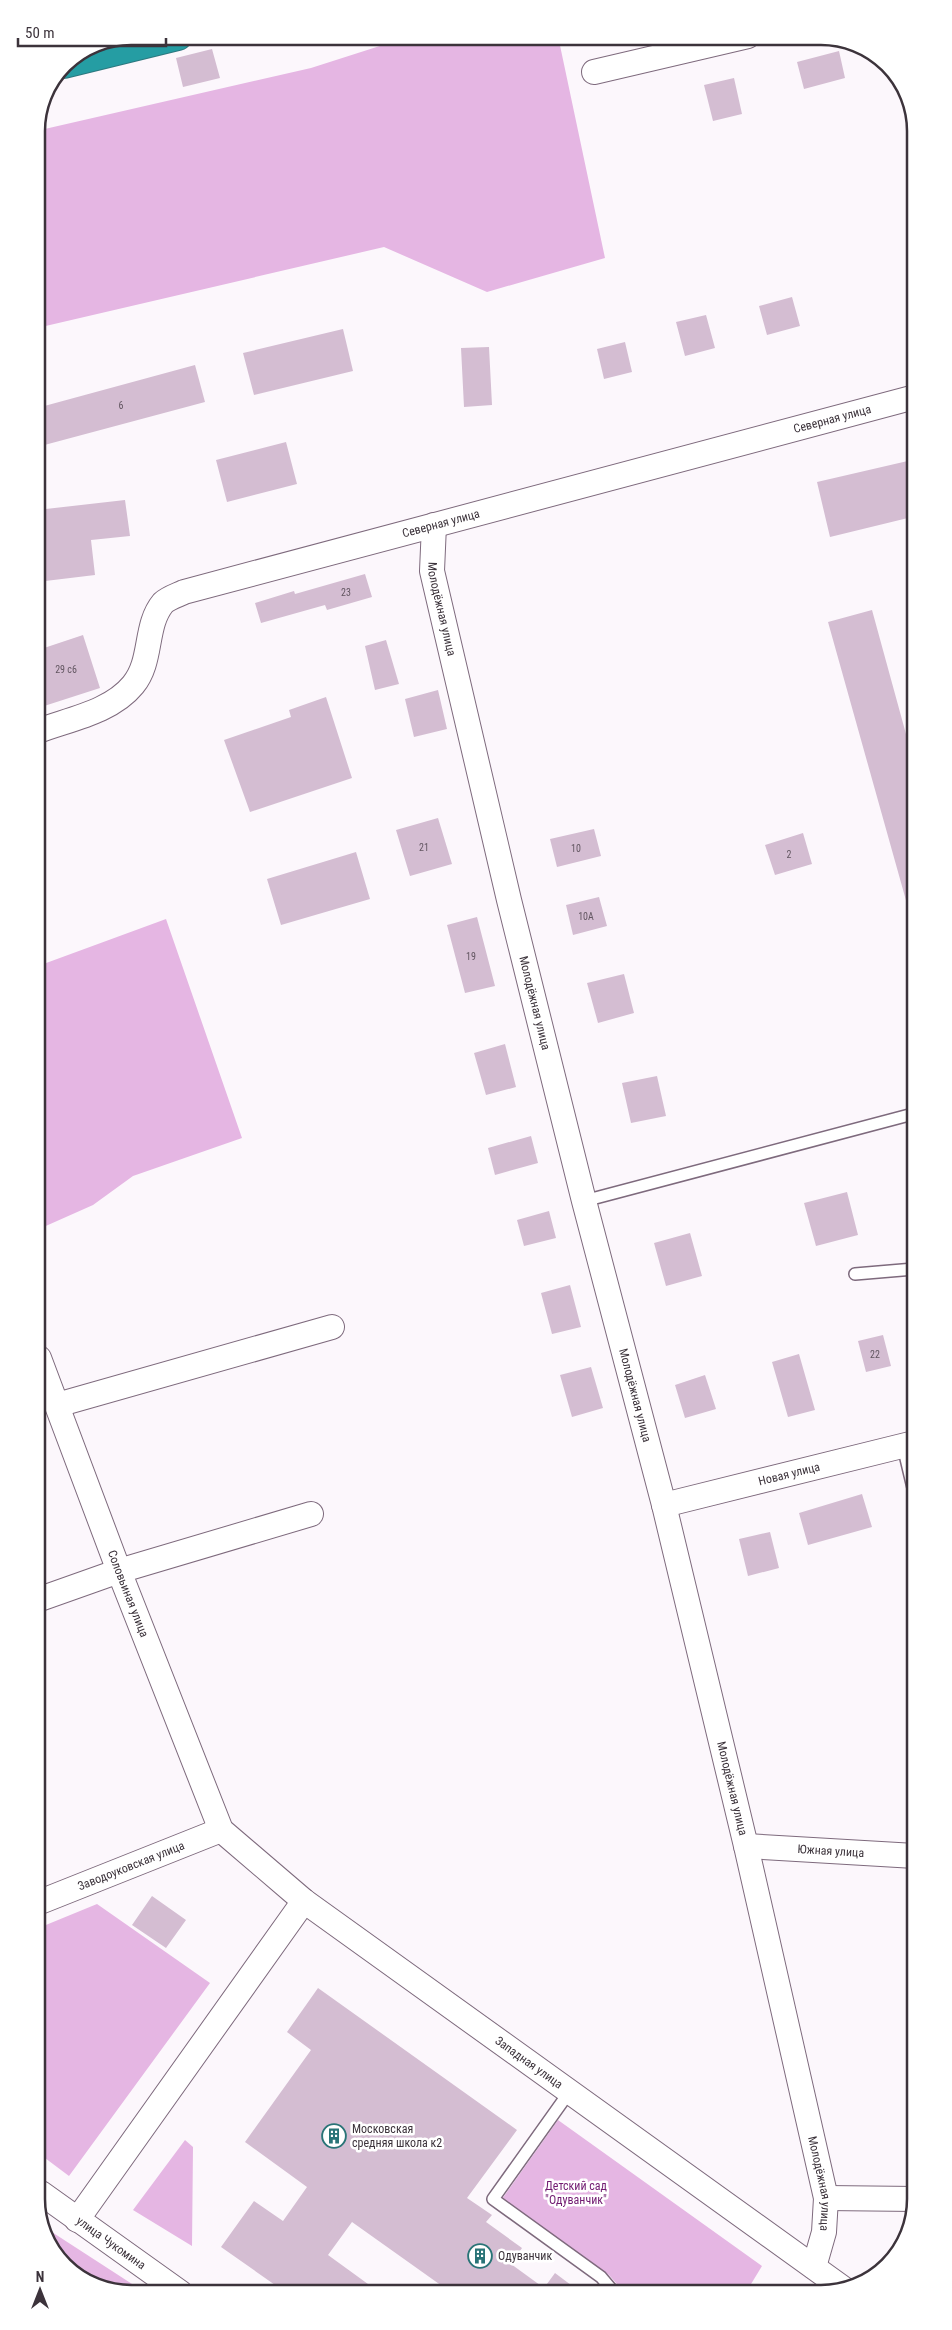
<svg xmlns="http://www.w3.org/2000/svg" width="952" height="2330" font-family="'Roboto Condensed',sans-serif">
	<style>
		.green { fill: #e5b6e3 }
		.building { fill: #d4bdd2 }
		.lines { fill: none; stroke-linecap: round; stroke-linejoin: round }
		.lane-casing { stroke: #7e6a7d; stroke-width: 14 }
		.street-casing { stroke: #7e6a7d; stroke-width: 26 }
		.highway-casing { stroke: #2d787f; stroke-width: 30 }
		.lane { stroke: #fff; stroke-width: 11 }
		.street { stroke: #fff; stroke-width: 24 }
		.highway { stroke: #259da3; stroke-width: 28 }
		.labels { text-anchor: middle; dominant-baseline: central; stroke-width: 5; stroke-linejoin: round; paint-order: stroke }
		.number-label { font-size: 10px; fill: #625661 }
		.street-label { font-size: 12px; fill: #3c333b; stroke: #fff }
		.poi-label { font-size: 12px; fill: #3c333b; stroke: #fff; text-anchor: start }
		.park-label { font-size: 12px; fill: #711b71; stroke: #fff }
		.rim { fill: none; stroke: #3c333b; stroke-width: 2.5 }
	</style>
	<rect width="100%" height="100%" fill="#fcf7fc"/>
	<path class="green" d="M411,36H558L605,258L487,292L384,247L37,328L36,131L311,68Z
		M166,919L242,1138L133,1176L93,1205L39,1229L38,966Z
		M97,1904L210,1983L69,2176L41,2155V1927Z
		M558,2120L762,2266L748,2289L622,2290L609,2275L502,2199Z
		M185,2140L193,2147L192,2246L133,2210Z
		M41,2225L146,2293L125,2294L73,2274L41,2229Z"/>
	<path class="building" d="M212,49L220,78L183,87L176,58Z
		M839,51L845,78L804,89L797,62Z
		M734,78L742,114L713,121L704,85Z
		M792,297L800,326L767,335L759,306Z
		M706,315L715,348L685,356L676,322Z
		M343,329L353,371L254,395L243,353Z
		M625,342L632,372L604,379L597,349Z
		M489,347L492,405L464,407L461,348Z
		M195,365L205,402L37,447V408Z
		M286,442L297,484L227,502L216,460Z
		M912,460V517L830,537L817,482Z
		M125,500L130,536L91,540L95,575L37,582V510Z
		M365,574L372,597L327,610L325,605L261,623L255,603L294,591L295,594Z
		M872,610L912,756L913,903L907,904L828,622Z
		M83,635L100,688L38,708V650Z
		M386,640L399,684L375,690L365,646Z
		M438,690L447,729L414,737L405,699Z
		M326,697L352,778L250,812L224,740L291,717L289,710Z
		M438,818L452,864L410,876L396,830Z
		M594,829L601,856L557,867L550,839Z
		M803,833L812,864L775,875L765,845Z
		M356,852L370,899L281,925L267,879Z
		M599,897L607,926L573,935L566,905Z
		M477,917L495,986L465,993L447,925Z
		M624,974L634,1013L598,1023L587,983Z
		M505,1044L516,1087L486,1095L474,1053Z
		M657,1076L666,1116L631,1123L622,1083Z
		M531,1136L538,1163L495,1175L488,1148Z
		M847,1192L858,1235L816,1246L804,1203Z
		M549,1211L556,1238L524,1246L517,1220Z
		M690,1233L702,1276L666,1286L654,1243Z
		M570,1285L581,1327L552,1334L541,1293Z
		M883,1335L891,1366L866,1372L858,1341Z
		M799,1354L815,1410L788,1417L772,1362Z
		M591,1367L603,1408L572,1417L560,1375Z
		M705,1375L716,1409L685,1418L675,1385Z
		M862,1494L872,1527L808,1545L799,1513Z
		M770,1532L779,1568L748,1576L739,1539Z
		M152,1896L186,1920L166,1948L132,1925Z
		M318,1988L517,2130L467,2198L492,2215L486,2222L522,2248L511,2264L544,2288L555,2273L579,2291H449L352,2222L328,2255L379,2292H285L221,2247L254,2201L283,2221L307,2187L245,2142L311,2050L287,2032Z"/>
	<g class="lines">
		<g class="lane-casing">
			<path id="lane" d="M584,1201L913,1114
				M855,1274L914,1269
				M903,1446L914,1492
				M570,2091L493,2199L601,2277L612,2290"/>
		</g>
		<g class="street-casing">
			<g id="street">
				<path d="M594,72L748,36"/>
				<path id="s1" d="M434,525L432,571L509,900L584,1201L664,1505L746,1846L826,2198L824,2232L814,2267"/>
				<path id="s2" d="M38,731C70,719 111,712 133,685C153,661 144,626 163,603C168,598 178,595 184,592L911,398"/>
				<path id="s3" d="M39,1358L119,1571L221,1830L304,1901L844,2289"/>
				<path d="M57,1405L332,1327"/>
				<path id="s4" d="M664,1505L914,1443"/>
				<path d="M40,1599L119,1571L311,1514"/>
				<path id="s5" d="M746,1846L915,1856"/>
				<path id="s6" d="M40,1902L221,1830"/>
				<path id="s7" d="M41,2193L181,2293"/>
				<path d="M826,2198L916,2199"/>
				<path d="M77,2220L304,1901"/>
			</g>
		</g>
		<g class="highway-casing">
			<path id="highway" d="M64,64L178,36"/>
		</g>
		<use href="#lane" class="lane"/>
		<use href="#street" class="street"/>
		<use href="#highway" class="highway"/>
	</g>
	<defs>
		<g id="building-ring" transform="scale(1.25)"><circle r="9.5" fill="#fff" stroke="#297477" stroke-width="1.5"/><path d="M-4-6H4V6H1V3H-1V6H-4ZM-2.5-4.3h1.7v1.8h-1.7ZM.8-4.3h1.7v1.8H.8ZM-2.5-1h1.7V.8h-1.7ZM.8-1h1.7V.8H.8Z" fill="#297477"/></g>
	</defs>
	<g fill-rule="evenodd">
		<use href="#building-ring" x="334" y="2136"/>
		<use href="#building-ring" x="480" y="2256"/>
	</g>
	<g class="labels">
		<g class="number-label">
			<text x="121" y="405">6</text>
			<text x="346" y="592">23</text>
			<text x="66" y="669">29 с6</text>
			<text x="424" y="847">21</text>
			<text x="576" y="848">10</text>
			<text x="789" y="854">2</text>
			<text x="586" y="916">10А</text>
			<text x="471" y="956">19</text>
			<text x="875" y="1354">22</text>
		</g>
		<g class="street-label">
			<text stroke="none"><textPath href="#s2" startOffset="890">Северная улица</textPath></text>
			<text stroke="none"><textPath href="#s2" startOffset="485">Северная улица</textPath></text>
			<text stroke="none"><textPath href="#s1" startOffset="85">Молодёжная улица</textPath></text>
			<text stroke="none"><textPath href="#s1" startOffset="490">Молодёжная улица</textPath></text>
			<text stroke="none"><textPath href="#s1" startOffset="895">Молодёжная улица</textPath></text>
			<text stroke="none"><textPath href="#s4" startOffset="129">Новая улица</textPath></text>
			<text stroke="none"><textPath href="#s3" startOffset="252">Соловьиная улица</textPath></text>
			<text stroke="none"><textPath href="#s1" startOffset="1300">Молодёжная улица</textPath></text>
			<text stroke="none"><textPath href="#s5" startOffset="85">Южная улица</textPath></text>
			<text stroke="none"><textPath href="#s6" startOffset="98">Заводоуковская улица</textPath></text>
			<text stroke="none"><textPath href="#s3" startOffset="892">Западная улица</textPath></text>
			<text stroke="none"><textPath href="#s1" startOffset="1705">Молодёжная улица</textPath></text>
			<text stroke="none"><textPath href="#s7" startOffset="86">улица Чукомина</textPath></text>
		</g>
		<g class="poi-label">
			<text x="352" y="2129">Московская<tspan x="352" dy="14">средняя школа к2</tspan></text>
			<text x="498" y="2256">Одуванчик</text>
		</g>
		<g class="park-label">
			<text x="576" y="2186">Детский сад<tspan x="576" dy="14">"Одуванчик"</tspan></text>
		</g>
	</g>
	<path d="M0 0H952V2330H0ZM131 45H821A86 86 0 0 1 907 131V2199A86 86 0 0 1 821 2285H131A86 86 0 0 1 45 2199V131A86 86 0 0 1 131 45Z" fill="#fff" fill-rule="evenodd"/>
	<path class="rim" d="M131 45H821A86 86 0 0 1 907 131V2199A86 86 0 0 1 821 2285H131A86 86 0 0 1 45 2199V131A86 86 0 0 1 131 45Z"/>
	<g transform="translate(40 2290)" stroke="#ffffff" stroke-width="4" paint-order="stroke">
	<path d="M0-4L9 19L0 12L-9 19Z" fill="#3c333b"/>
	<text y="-8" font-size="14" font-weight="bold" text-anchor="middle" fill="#3c333b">N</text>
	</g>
	<path d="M18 38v8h148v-8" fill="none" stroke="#3c333b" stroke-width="2.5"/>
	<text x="25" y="38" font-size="15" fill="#3c333b" stroke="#ffffff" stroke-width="4" paint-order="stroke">50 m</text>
</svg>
